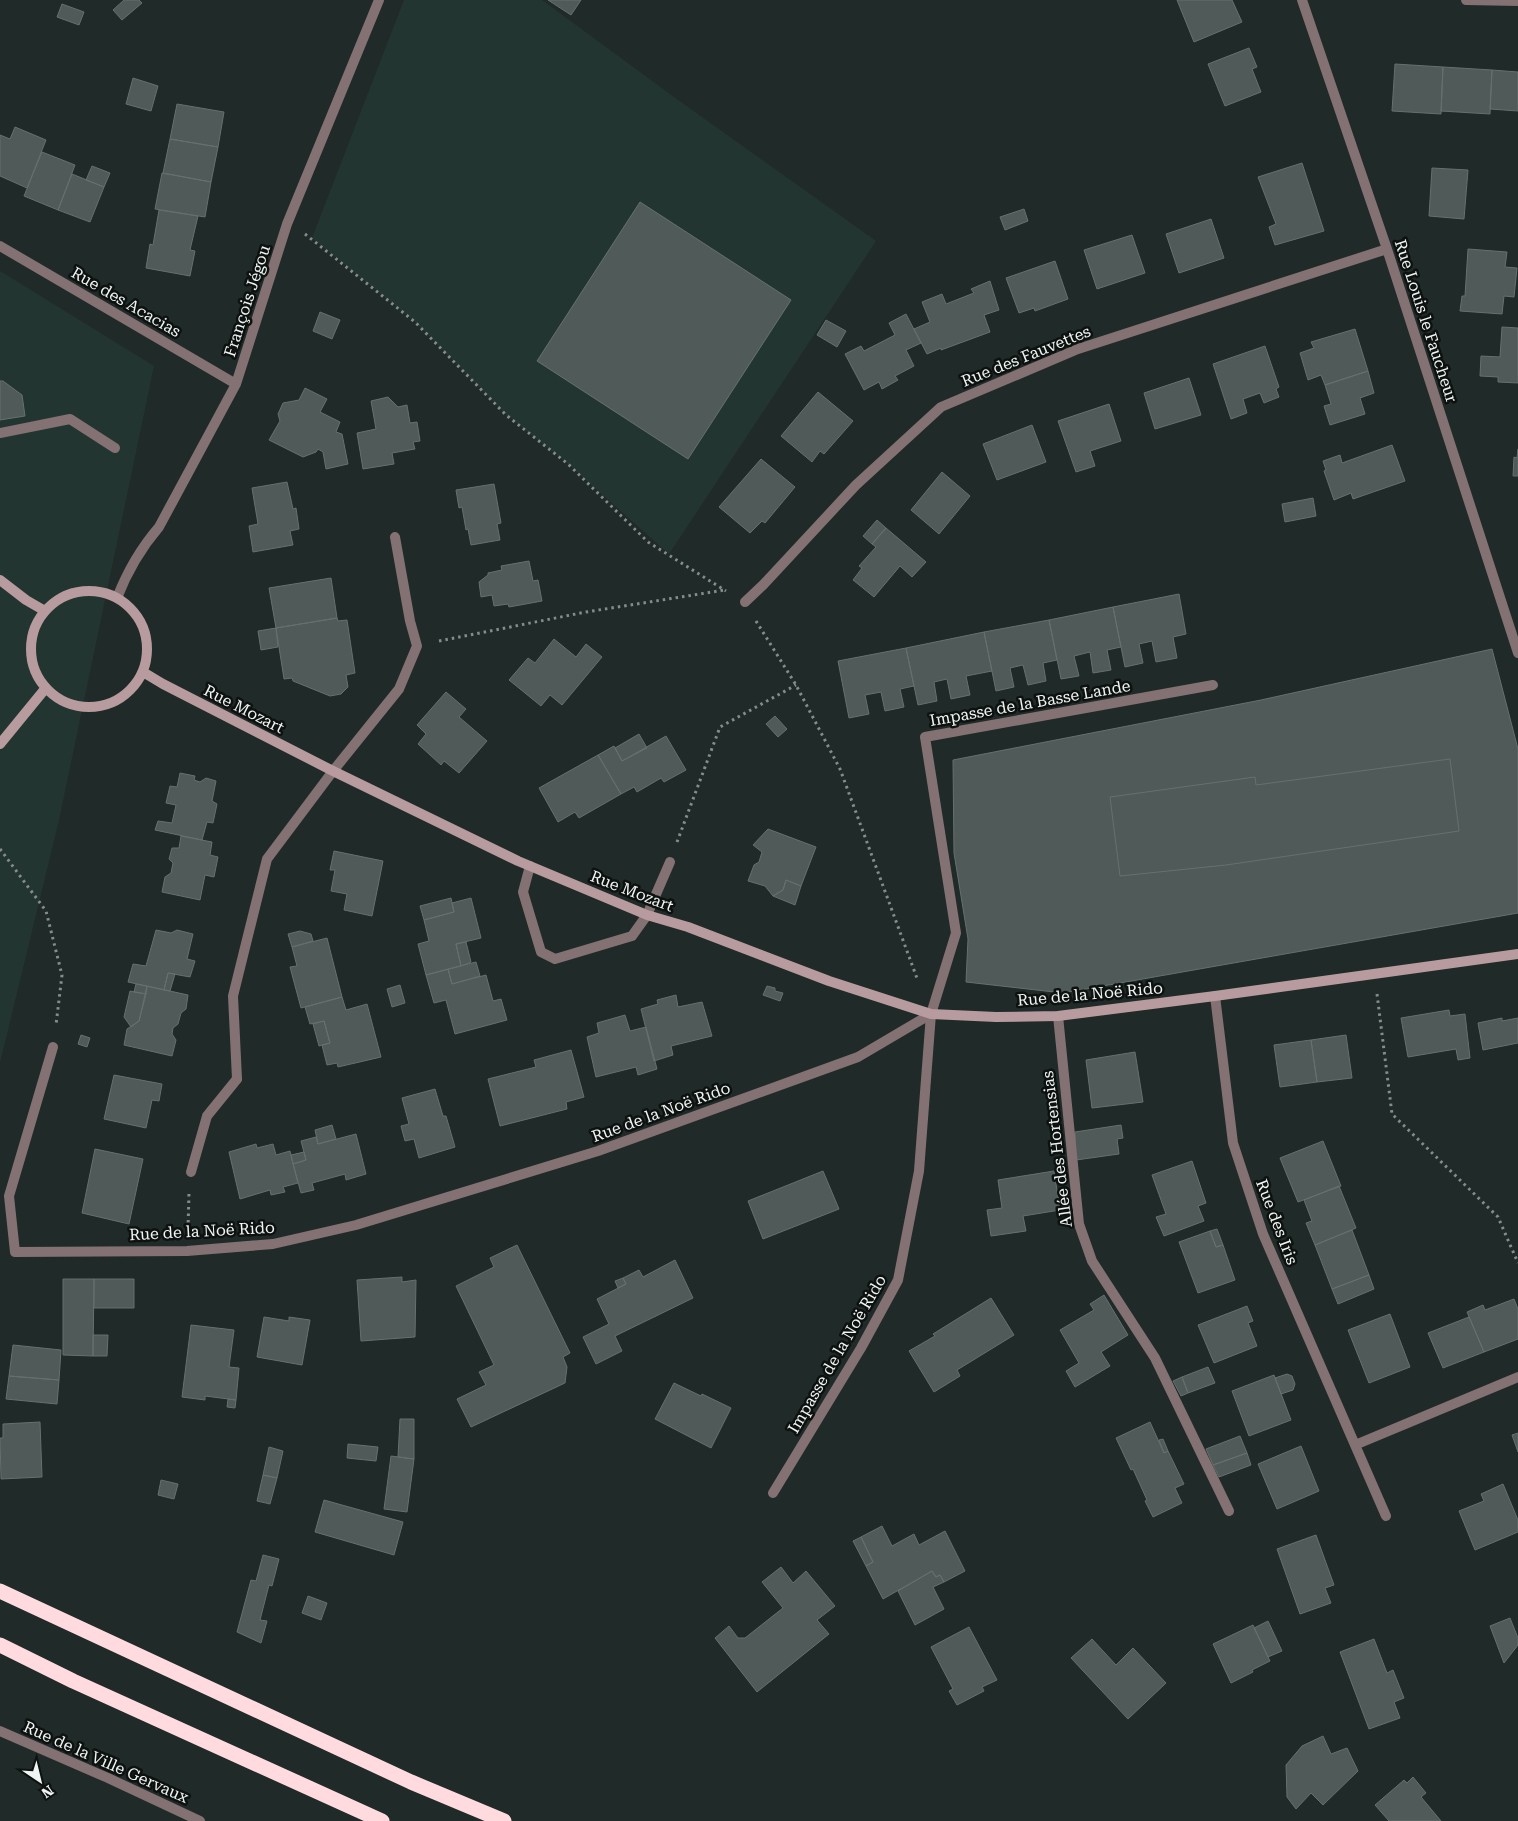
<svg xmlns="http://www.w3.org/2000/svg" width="1518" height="1821" font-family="'Roboto Serif',serif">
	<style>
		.built { fill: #233531 }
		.building { fill: #505b59; stroke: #65716e }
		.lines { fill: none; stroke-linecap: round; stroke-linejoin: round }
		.path { stroke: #858d8b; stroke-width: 3; stroke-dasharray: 2.5 4; stroke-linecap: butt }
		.lane { stroke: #837173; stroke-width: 10 }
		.street { stroke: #837173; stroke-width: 10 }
		.secondary { stroke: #b79b9e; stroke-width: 10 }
		.highway { stroke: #ffdbe0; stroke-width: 15 }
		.labels { text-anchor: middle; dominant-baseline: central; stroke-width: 5; stroke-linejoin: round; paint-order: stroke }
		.street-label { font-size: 16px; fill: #eef5f3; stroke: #0d1110 }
	</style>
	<rect width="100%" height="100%" fill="#202a28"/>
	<path class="built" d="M404,0H542L674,97L876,241L669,554L568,464L506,415L415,322L312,238Z
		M0,271L154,366L59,820L0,1063Z"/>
	<path class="building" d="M124,0H139L142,3L122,20L113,10Z
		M548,0H581L571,15Z
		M1177,0H1232L1242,22L1194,42Z
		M62,4L84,12L79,25L57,17Z
		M1249,48L1257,67L1252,69L1261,92L1225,106L1208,64Z
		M1395,64L1443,67L1441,114L1392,111Z
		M1443,67L1492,70L1490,114L1441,111Z
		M1492,70L1518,72V111L1490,109Z
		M133,78L158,86L151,111L126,104Z
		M177,104L224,112L218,147L170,139Z
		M15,127L46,140L27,188L0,176V135L10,139Z
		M170,139L218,147L211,182L163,173Z
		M42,152L75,165L58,210L24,196Z
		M1302,163L1324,231L1275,245L1269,227L1276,224L1258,177Z
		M92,166L110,173L104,187L86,180Z
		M1432,168L1468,170L1464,219L1429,216Z
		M162,173L211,182L205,217L155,209Z
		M72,174L104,187L90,222L58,210Z
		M640,202L791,300L688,459L537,361Z
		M1024,209L1028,221L1005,230L1000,217Z
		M159,210L198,216L190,250L195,251L190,276L146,268L150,244L153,245Z
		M1211,219L1224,258L1179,273L1166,234Z
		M1132,235L1145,273L1097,289L1084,250Z
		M1468,249L1507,252L1505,267L1517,268L1514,297L1504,296L1502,314L1460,311L1462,296H1465Z
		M1055,261L1068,299L1035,311L1034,308L1019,313L1006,278Z
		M990,281L999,310L984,315L990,332L941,350V348L927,354L914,329L930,322L922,302L942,294L946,304L974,293L971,289Z
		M320,312L340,320L332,339L313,331Z
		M906,314L921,343L906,350L914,366L895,376L898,380L882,389L879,382L864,390L845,354L861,346L864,351L895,335L889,323Z
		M826,320L846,331L837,347L817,335Z
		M1502,327L1518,328V383L1498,382V377L1480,376L1481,356L1500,357Z
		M1355,329L1368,371L1325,385L1321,375L1308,380L1300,353L1314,348L1311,342Z
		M1265,346L1279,387L1276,389L1279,397L1264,403L1260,393L1243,399L1247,413L1231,419L1213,364Z
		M1368,371L1374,393L1360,398L1365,414L1330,425L1324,406L1331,404L1325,385Z
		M1189,378L1201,415L1155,429L1144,393Z
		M0,381H3L22,395L25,416L0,420Z
		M305,388L327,399L320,412L340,422L336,432L342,434L348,464L326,469L323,452L318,449L316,452L303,457L269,440L280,421L278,414L283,403L299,400Z
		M818,392L853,421L824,454L820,451L812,462L781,436Z
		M388,397L398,407L407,405L410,423L417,422L420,441L413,442L415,449L392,453L394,464L363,469L357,433L376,429L371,401Z
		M1109,404L1121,441L1090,451L1095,466L1076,472L1058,421Z
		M1032,425L1046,462L997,480L983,444Z
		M1392,445L1405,481L1353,499L1351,493L1334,500L1324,471L1326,470L1323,461L1340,455L1342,463Z
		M1518,449V476H1513L1514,457L1517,458Z
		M761,459L795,487L765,523L762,521L750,533L719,507Z
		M942,472L970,496L939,534L911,510Z
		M287,482L293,509L296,508L299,529L290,531L293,545L253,552L249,526L258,524L252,488Z
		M494,484L501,523L497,524L500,540L471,545L468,529L466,530L462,507L459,508L456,490Z
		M1313,498L1316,516L1285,522L1282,504Z
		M877,520L886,528L872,544L863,536Z
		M886,528L926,562L912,577L900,566L874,597L853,580L862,568L859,566L876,547L872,544Z
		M529,561L533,581L538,580L542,601L509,607L508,604L494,606L492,595L481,597L479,582L488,575V573L502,570L501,566Z
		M331,578L337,618L276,628L269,588Z
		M1179,594L1186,634L1173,637L1177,658L1156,662L1152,641L1139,644L1143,663L1125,667L1113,607Z
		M1113,607L1121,647L1107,650L1111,670L1093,673L1090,652L1074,656L1079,676L1061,679L1049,620Z
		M337,618L338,621L347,620L355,673L346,675L348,687L341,694L330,696L293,681L292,678L284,679L276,628Z
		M1049,620L1057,660L1043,663L1046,681L1028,685L1023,665L1010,668L1014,687L996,691L984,632Z
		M276,628L278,647L261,650L258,631Z
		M984,632L992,671L966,676L970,695L951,699L947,679L934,682L937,701L918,705L906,648Z
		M554,639L576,657L586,644L602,657L562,705L550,695L541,706L509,680L528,658L535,663Z
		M906,648L914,686L900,689L904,707L885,711L881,692L865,695L869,714L849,718L838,661Z
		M1492,649L1518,749V913L1063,993L966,982L968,939L954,853L953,760L1261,700Z
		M446,692L466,709L459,717L487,741L459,773L444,761L441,765L418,744L426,734L417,725Z
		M775,716L787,729L778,737L766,724Z
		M639,734L647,748L622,761L615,748Z
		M666,736L686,770L664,782L661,778L637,792L634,787L621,794L598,755L614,746L622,761Z
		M598,755L621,794L579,818L575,812L558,822L539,788Z
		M1450,759L1459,831L1226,865L1120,876L1110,797L1255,777L1256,785Z
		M180,773L195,776L194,780L200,782L206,778L216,781L212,801L217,804L213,823L207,822L202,840L155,830L158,821L172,823L176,805L166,803L170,786L177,787Z
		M768,829L816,847L801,886L786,880L783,890L773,896L765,886L748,881L754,865L759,862L762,852L753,845Z
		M181,836L212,842L210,855L218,857L214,877L205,875L200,900L162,892L165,877L171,873L173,863L169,859L172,848H179Z
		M334,851L383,861L372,916L344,910L347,894L331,891L335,870H330Z
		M786,880L801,886L795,905L773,896L783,890Z
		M451,898L454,912L424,920L420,906Z
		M471,898L481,938L456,944L461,966L426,975L418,944L429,941L424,920L454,912L452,903Z
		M156,930L171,933L177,930L193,934L187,959L195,961L190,977L168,973L164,990L128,982L133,964L146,966Z
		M300,931L311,934L313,941L292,947L288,934Z
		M327,938L342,997L301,1008L290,967L297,966L292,947Z
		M466,942L471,962L461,966L456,944Z
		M476,962L480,976L452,984L448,969Z
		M448,969L452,984L486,975L493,1001L501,999L507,1020L455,1034L446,1000L434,1003L426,975Z
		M168,973L175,974L170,991L164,990Z
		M136,984L147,986L146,994L134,992Z
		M400,985L405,1003L392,1007L387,989Z
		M147,986L188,995L186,1009L181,1013L178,1024L173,1028L172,1034L176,1040L172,1056L124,1045L127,1029L139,1021Z
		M767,986L775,988V991L783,993L780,1001L763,995Z
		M130,991L146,994L139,1021L131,1027L124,1017Z
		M676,995L678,1007L702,1002L712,1036L671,1046L673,1055L654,1061L641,1009L658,1004L657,1000Z
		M342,997L346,1010L367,1004L381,1057L338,1067L337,1063L327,1065L322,1045L330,1043L324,1021L310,1024L305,1007Z
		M1449,1010L1450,1016L1465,1014L1470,1058L1458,1060L1456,1049L1408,1057L1401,1018Z
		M625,1015L630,1031L646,1027L657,1069L638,1075L636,1067L596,1077L587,1037L599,1033L597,1023Z
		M1502,1018V1021L1518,1018V1043L1483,1050L1478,1023Z
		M324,1021L330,1043L319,1046L313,1024Z
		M81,1035L90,1038L87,1047L78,1044Z
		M1346,1035L1352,1078L1317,1082L1311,1040Z
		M1311,1040L1317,1082L1280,1087L1274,1045Z
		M571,1050L584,1097L566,1102L567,1109L500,1126L488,1079L536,1067L534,1060Z
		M1135,1052L1143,1102L1092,1108L1086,1060Z
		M114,1075L162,1084L159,1101L152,1100L146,1128L104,1119Z
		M435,1089L443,1116H446L455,1147L419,1158L414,1139L405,1141L401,1126L409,1124L402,1098Z
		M332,1125L336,1139L318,1144L315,1130Z
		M1121,1125L1123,1138L1117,1139L1119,1154L1076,1160L1075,1132Z
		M356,1134L366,1174L346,1180L345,1174L312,1183L314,1190L301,1193L293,1164L306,1160L301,1141L316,1137L318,1144Z
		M1323,1141L1341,1186L1298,1202L1280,1158Z
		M256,1144L257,1148L273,1144L276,1155L290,1151L298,1183L283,1187L285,1192L271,1195L270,1190L240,1199L229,1152Z
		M95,1149L143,1159L129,1224L82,1213Z
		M304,1152L306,1160L293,1164L291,1155Z
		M1192,1161L1206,1203L1198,1206L1204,1221L1164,1236L1156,1217L1166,1214L1152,1175Z
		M823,1171L839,1209L763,1239L748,1201Z
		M1054,1171L1060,1210L1023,1216L1026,1231L991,1236L987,1210L1002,1208L998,1180Z
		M1339,1186L1356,1228L1315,1245L1306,1223L1312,1221L1304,1200Z
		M1217,1229L1223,1245L1216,1247L1210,1231Z
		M1352,1230L1369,1275L1332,1289L1315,1245Z
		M1210,1231L1216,1247L1223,1245L1235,1280L1198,1293L1179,1242Z
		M517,1245L570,1353L563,1357L567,1367L565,1383L471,1427L457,1399L486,1385L479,1372L494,1365L456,1286L494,1267L490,1258Z
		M675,1260L693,1298L615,1336L622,1351L596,1364L583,1337L609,1324L597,1299L626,1284L623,1278L639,1270L643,1277Z
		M1369,1275L1374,1289L1338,1304L1332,1289Z
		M402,1277V1282L416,1280L415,1337L361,1341L357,1280Z
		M623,1278L626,1284L618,1288L615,1281Z
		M63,1279H94L93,1356L63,1355Z
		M94,1279H134V1308H94Z
		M1104,1295L1128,1335L1101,1352L1110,1366L1075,1387L1066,1371L1079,1363L1060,1330L1094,1310L1090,1304Z
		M991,1298L1014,1335L957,1370L960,1376L934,1392L909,1351L935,1336L933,1334Z
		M1514,1299L1518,1309V1339L1484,1352L1467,1312L1483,1305L1485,1310Z
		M1247,1306L1253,1321L1248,1323L1257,1346L1214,1363L1198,1325Z
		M1390,1314L1410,1367L1369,1383L1348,1330Z
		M264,1317L289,1321V1317L310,1320L302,1365L257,1357Z
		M1469,1317L1484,1352L1443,1368L1428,1333Z
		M191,1325L234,1330L229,1367L239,1368L236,1400L205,1396V1400L182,1397Z
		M93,1335H108L107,1356H93Z
		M13,1345L61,1350L59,1380L9,1376Z
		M1208,1367L1215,1383L1188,1393L1182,1377Z
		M1287,1374L1292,1376L1295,1384L1293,1390L1281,1394L1275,1378Z
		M1274,1375L1291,1420L1249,1436L1232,1391Z
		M9,1376L59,1380L57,1404L6,1399Z
		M1182,1377L1188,1393L1181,1396L1173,1381Z
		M674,1383L701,1396L702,1394L731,1408L711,1448L655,1419Z
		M228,1399L236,1400L235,1408L227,1407Z
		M400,1419H414V1459L398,1457Z
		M40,1422L42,1477L1,1479L0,1438H3V1424Z
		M1150,1422L1164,1453L1168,1451L1184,1484L1175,1488L1182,1503L1153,1517L1145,1501L1147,1500L1133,1469L1131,1470L1116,1438Z
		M1518,1433V1452L1512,1435Z
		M1240,1436L1247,1453L1213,1465L1206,1449Z
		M1163,1439L1168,1451L1164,1453L1159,1440Z
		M348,1444L378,1447L376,1461L347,1458Z
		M1301,1446L1319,1491L1277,1509L1258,1464Z
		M269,1447L283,1451L277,1478L263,1475Z
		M1247,1453L1251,1465L1219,1477L1213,1465Z
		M391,1456L414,1459L407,1512L384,1509Z
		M263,1475L277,1478L270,1504L257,1501Z
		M161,1480L178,1484L174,1499L158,1495Z
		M1503,1484L1518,1520V1532L1475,1550L1459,1511L1484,1501L1481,1494Z
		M324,1500L403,1522L394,1555L315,1532Z
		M882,1526L892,1546L914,1534L919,1545L945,1531L965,1571L944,1582L940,1575L936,1577L932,1571L883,1599L866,1566L873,1562L861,1537Z
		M1316,1535L1334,1585L1325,1588L1331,1603L1300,1614L1277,1549Z
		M861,1537L873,1562L866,1566L853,1541Z
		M263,1555L279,1559L272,1586L269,1585L260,1620L267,1621L261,1643L237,1632L251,1580L256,1581Z
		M781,1567L793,1583L806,1571L835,1606L817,1620L829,1634L757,1692L715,1638L729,1626L738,1638H745L783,1608L762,1582Z
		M932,1571L936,1577L940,1575L944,1582L933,1587L944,1609L915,1625L898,1591Z
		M308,1596L327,1603L321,1620L302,1613Z
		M1510,1618L1518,1638V1645L1504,1663L1490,1626Z
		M1268,1621L1282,1651L1268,1657L1254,1628Z
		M1253,1625L1270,1661L1252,1670L1253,1672L1231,1683L1213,1644Z
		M969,1627L997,1680L982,1687L984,1691L957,1705L949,1691L953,1689L931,1647Z
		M1092,1639L1116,1665L1133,1648L1166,1683L1128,1719L1071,1658Z
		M1374,1639L1387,1673L1393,1670L1404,1698L1394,1702L1400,1718L1369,1729L1340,1652Z
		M1323,1736L1331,1754L1347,1748L1358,1771L1323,1805L1311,1793L1296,1809L1287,1797L1286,1765L1302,1746Z
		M1413,1777L1426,1793L1421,1797L1441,1821H1389L1375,1805L1404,1780L1407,1783Z"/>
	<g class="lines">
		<path class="path" d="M305,234L415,322L506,415L568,464L648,542L726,591
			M756,621L796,685L840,769L918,981
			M439,641L586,612L725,590
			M677,842L720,727L796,685
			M0,849L46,911L62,975L56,1025
			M1377,994L1392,1114L1498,1217L1518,1263
			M188,1229L189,1193"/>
		<path class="lane" d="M0,433L70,419L115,448
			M530,866L523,892L541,952L555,959L632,936L647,915
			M1058,1016L1079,1224L1092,1261L1155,1358L1229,1511
			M191,1172L207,1116L237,1079"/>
		<path class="street" d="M1302,0L1387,249L1518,653
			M1466,0L1518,1
			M0,246L236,384
			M117,598C127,572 141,548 159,527L236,384L287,224L379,0
			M745,602L763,585L856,485L941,407L1078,349L1387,249
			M647,915L670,862
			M1215,996L1233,1143L1263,1234L1386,1516
			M53,1047L9,1196L15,1252L187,1251L273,1244L356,1225L598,1151L858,1057L931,1014
			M237,1079L233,996L267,859L333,771L399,689L417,646L410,621L395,537
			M1355,1445L1518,1377
			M773,1493L861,1348L898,1280L919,1171L931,1014L956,933L925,737L1213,685
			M0,1731L108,1778L200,1821"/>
		<path class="secondary" d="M0,580L26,600L45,611
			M31 649a58 58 0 1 1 116 0a58 58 0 1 1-116 0Z
			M143,672L163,684L333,771L518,861L647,915L688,927L829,981L931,1014L996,1017L1058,1016L1215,996L1518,954
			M0,744L45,689"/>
		<path class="highway" d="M0,1591L411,1782L504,1821
			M0,1645L73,1681L382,1821"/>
	</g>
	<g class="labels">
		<g class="street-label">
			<text transform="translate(247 301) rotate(-72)">François Jégou</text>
			<text transform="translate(126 302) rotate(30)">Rue des Acacias</text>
			<text transform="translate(1426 321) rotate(72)">Rue Louis le Faucheur</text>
			<text transform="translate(1026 356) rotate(-22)">Rue des Fauvettes</text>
			<text transform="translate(1030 703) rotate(-10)">Impasse de la Basse Lande</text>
			<text transform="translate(244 709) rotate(27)">Rue Mozart</text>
			<text transform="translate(632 891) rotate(21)">Rue Mozart</text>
			<text transform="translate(1090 994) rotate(-5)">Rue de la Noë Rido</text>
			<text transform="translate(661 1112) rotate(-20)">Rue de la Noë Rido</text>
			<text transform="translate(1057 1149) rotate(-97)">Allée des Hortensias</text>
			<text transform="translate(1277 1222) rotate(69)">Rue des Iris</text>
			<text transform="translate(202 1231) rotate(-3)">Rue de la Noë Rido</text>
			<text transform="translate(837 1354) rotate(-60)">Impasse de la Noë Rido</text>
			<text transform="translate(106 1762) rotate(24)">Rue de la Ville Gervaux</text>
		</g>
	</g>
	<g transform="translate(40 1781) rotate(145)" stroke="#0d1110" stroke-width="4" paint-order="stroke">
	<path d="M0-4L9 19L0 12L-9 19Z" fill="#eef5f3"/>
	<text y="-8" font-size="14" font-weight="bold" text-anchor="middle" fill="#eef5f3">N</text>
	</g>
</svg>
